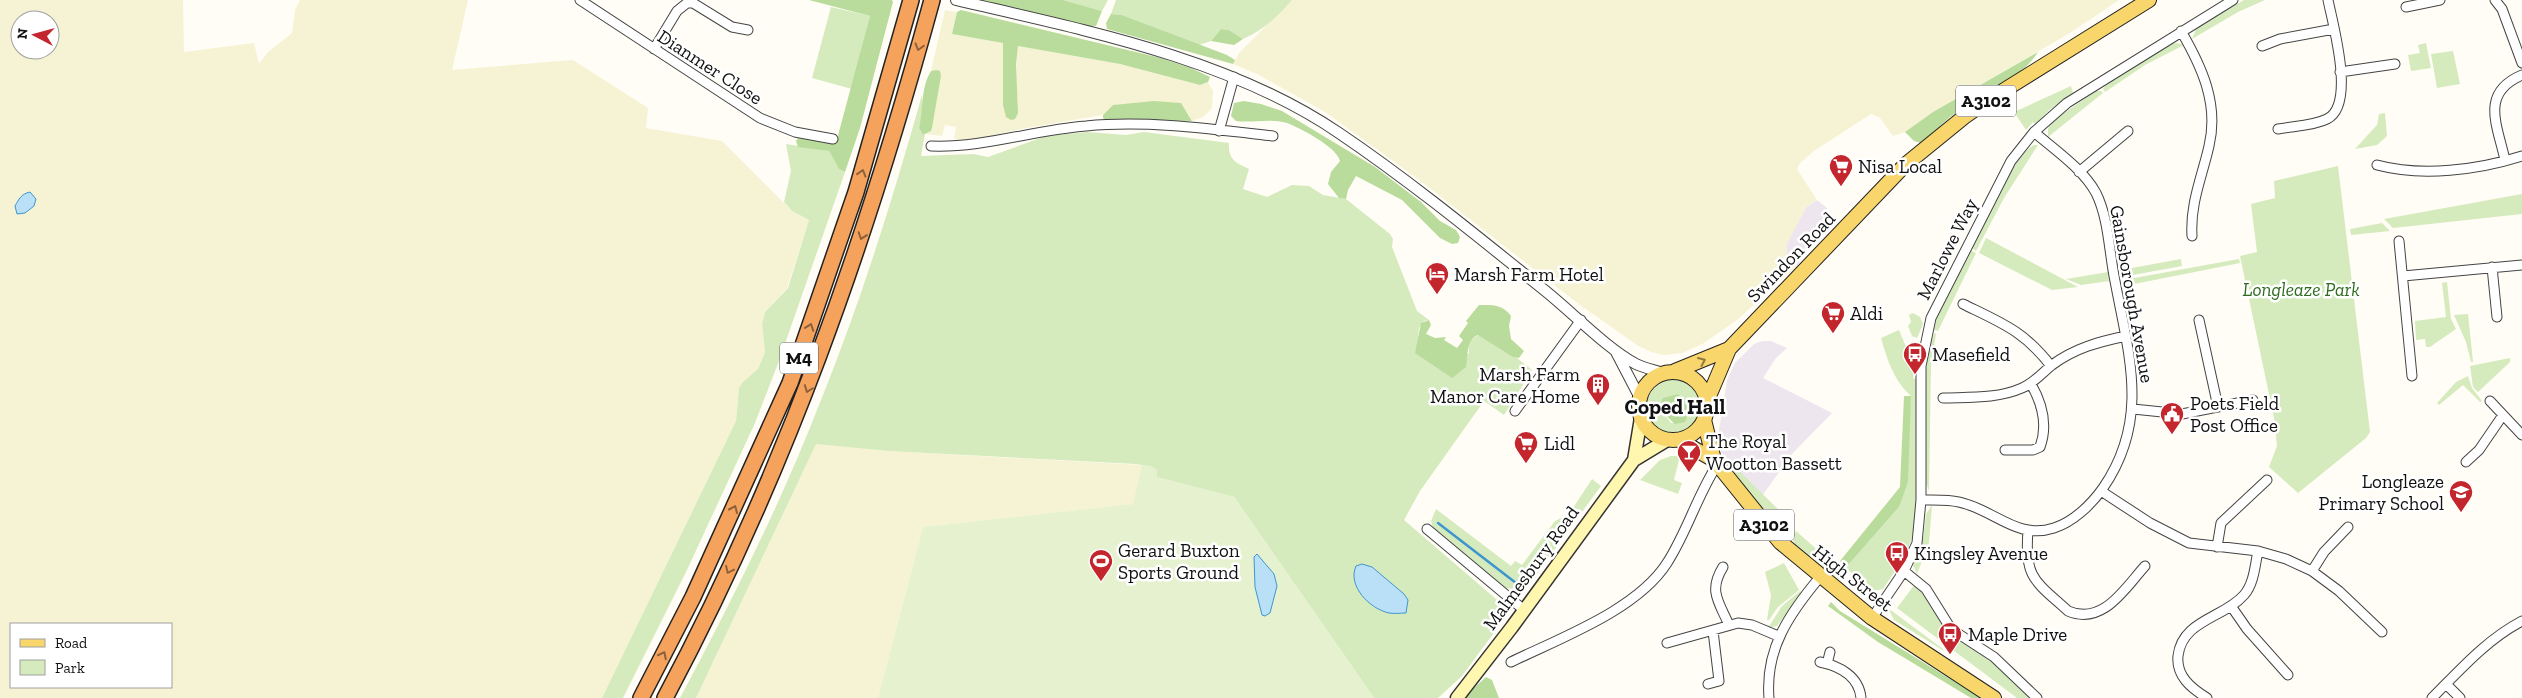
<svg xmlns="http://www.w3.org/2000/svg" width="2522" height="698" font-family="'Zilla Slab',serif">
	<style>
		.industrial { fill: #eee6ef }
		.farmland { fill: #f6f3d4; fill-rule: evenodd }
		.green { fill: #d5ebbd; fill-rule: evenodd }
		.forest { fill: #b9dc9c }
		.pitch { fill: #e6f2cf }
		.water { fill: #b9e0f7; stroke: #3f96cf }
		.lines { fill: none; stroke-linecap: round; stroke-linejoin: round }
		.stream { stroke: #3f96cf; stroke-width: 2.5 }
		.minor-casing { stroke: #444; stroke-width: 11 }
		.tertiary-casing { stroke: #444; stroke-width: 12 }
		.secondary-casing { stroke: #333; stroke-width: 15 }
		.primary-casing { stroke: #222; stroke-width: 16 }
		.motorway-casing { stroke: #222; stroke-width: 18 }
		.minor { stroke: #fff; stroke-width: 9 }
		.tertiary { stroke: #fff; stroke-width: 10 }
		.secondary { stroke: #fff6b0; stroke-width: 12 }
		.primary { stroke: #f9d66b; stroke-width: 14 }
		.motorway { stroke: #f5a25d; stroke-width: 15 }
		.oneway { stroke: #8e613b }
		.oneway2 { stroke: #917d42 }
		.labels { text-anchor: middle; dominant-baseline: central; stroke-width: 5; stroke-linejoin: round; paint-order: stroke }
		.shield { fill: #fff; stroke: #585858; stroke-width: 1 }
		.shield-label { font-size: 18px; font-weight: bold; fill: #111 }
		.street-label { font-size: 19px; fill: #111; stroke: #fff }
		.poi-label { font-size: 19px; fill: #111; stroke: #fff; text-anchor: start }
		.park-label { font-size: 19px; font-style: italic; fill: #2f6b1f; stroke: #fff }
		.quarter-label { font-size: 21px; font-weight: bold; fill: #111; stroke: #fff }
	</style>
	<rect width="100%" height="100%" fill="#fffdf5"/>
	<path class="industrial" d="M1817,200L1827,208L1829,218L1797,266L1787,257L1786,245L1806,207Z
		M1762,341H1771L1787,348L1776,358L1763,378L1832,413L1792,454L1762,496L1733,468L1721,452L1718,436L1727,380L1735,363L1754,344Z"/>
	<path class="farmland" d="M0,0H183L184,52L254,43L259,64L267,53L292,33L295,10L300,0H468L452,70L573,60L648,108L646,128L722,141L792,211L809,220L787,288L765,312L762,324L765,352L758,369L739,388L736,421L602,698H0ZM20,20H50V50H20ZM11,624H171V687H11Z
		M1292,0H2119L2070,33L1933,112L1905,132L1893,136L1880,118L1871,114L1814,151L1800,163L1797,169L1817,200L1806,207L1786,245L1787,257L1797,266L1737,320L1704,343L1683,353L1663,355L1651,352L1637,345L1580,305L1418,179L1325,112L1257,74L1233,64L1239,53Z
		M945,10L957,12L952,34L1003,43V105L1018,102L1015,82L1018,46L1120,64L1200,85L1208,82L1213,91L1212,108L1203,117L1192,121L1188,113L1174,102L1113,105L1103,115L1021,129L970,141L954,139L956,127L945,125L942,136L925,134L931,131L941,76L936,70L931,71Z
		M816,443L889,451L1142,465L1134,504L923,527L878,698H696Z"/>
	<path class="green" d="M1063,0H1108L1102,11Z
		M1116,0H1292C1277,17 1264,30 1243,39L1229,30L1221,29L1211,41L1199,45L1122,15L1111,14Z
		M2244,0H2265L2238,12L2192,39L2197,27Z
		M831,7L870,16L852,89L812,78Z
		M2177,43L2184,45L2145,65L2105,92L2103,89L2106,85L2169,44Z
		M2426,43L2431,68L2411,71L2408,55L2420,53L2418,45Z
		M2453,51L2460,84L2437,88L2431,54Z
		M2071,86L2073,93L2049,110L2035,125L2033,122L2026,130L2014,112Z
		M2096,91H2101L2103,93L2048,137V129L2051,122Z
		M922,95L923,113L919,128L923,135L925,134L921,156L973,154L988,157L1046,136L1087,132L1126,135L1144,132L1229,143C1228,159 1235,163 1249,169L1243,189L1267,197L1292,185L1309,186L1323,195L1346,199L1390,234L1393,239L1392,247L1417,311L1429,320L1424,321L1419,328L1418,337L1469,354C1468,345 1470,339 1479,335L1517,358L1532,370L1504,415L1484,401L1420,491L1404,520L1510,611L1462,676L1438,698H1374L1234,497L1156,477L1153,467L1136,464L889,451L816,444L696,698H680C732,601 781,503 821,400C861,301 893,198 922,95Z
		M2385,113L2387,136L2377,145L2355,149L2377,125L2379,114Z
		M786,144L829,151L839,169L845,172L779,361L755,423L687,570L623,698H602L736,421L739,388L742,383L758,369L765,352L762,324L765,312L788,288L809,220L792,211L784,202L791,171Z
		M2034,145H2038L2004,198L1976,251L1972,248C1982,227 2015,153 2034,145Z
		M2338,166L2370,432L2366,438L2298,493L2269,467L2277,446L2274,418L2240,256L2257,252L2251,204L2275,198L2274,181Z
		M2522,194V214L2393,228L2384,219Z
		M2382,223L2390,231L2351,235L2350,229Z
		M1986,238L2078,287L2052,290L1979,253Z
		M1970,250L1976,253L1938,331L1932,329L1941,307Z
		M2181,259L2182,266L2122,277L2121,270Z
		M2239,259L2240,263L2124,286L2123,280Z
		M2108,272L2109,281L2081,285L2066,279Z
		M2447,282L2451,319L2456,329L2430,347H2426L2425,339L2416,340L2415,321L2446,317L2442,283Z
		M1913,313L1920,317L1923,324L1917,338L1912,336L1908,326L1911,322L1909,315Z
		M2468,314L2473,362H2471L2466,342L2454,315Z
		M1899,330L1914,366L1913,378L1916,379V509L1912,538L1905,556L1883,589L1873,591L1843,566L1849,564L1899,507L1911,396C1894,381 1887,359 1881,338Z
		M1934,333L1936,334L1931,366L1929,491L1925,480L1926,371L1930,338H1933Z
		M2510,358V362L2478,392L2473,387L2470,366Z
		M2468,376L2472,388L2482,401L2480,402L2463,385L2439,405L2437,403L2456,382Z
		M1671,379C1729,381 1691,460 1655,426C1637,408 1650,384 1671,379ZM1688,405V415L1684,422L1671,423L1663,413L1659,414Z
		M1671,456H1680L1674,480L1682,483L1678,494L1640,480L1660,460Z
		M1725,457L1791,522L1784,527C1770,523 1737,477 1726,464Z
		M1592,479L1601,486L1579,516L1571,511Z
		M1932,505L1929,543L1917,574L1913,565L1923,539L1926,514Z
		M1436,509L1511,566L1515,561L1522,565L1555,521L1569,514L1576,520L1528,586L1520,590L1506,588L1434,531L1431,521Z
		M1796,531L1846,575L1841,581L1794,544L1793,536Z
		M1784,563L1799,590L1778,607L1769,620H1767L1771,595L1765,572Z
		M1915,584L1919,585L1965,642L1987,658L2032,698H2017L1897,608Z
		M1800,591L1802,592L1777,626L1768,628L1782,606Z
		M1888,608L1943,649L1944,651L1894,620Z"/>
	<path class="forest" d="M809,0H892L893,2L860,128L845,172L839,169L829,151L798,147L796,141L798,138L836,143L870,16Z
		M976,0H1063L1102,11L1096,26H1087Z
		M961,10L1161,58L1191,68L1210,77L1208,82L1200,85L1120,64L1018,46L1016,65L1018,113L1015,119L1011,120L1006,117L1003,105V43L952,34L957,12Z
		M1111,14L1122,15L1227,55L1235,60L1233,64L1107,29L1106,23Z
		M1221,29L1229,30L1243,39L1234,45L1211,41Z
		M2038,52C2019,82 1977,96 1950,117C1940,125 1932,136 1921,143L1914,141L1905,132L1933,112Z
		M936,70L940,71L941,76L932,128L931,131L923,135L919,128C924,109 920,89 931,71Z
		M1154,101L1181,103L1192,121L1105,120L1103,118V115L1113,105Z
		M1244,101L1261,104L1282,111L1375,167L1421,202L1440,221L1456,230L1460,237L1458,243L1452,244L1440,238L1402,200L1356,176L1348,190L1346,199L1339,198L1328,184L1331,172L1340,161C1337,147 1300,128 1287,123C1271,118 1252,123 1236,121L1231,116L1234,103Z
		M1479,305C1493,305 1502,304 1511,316L1509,326L1511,339L1524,351L1519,358L1513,357L1478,335C1466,340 1468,356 1466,367L1452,378L1415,353L1421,323L1429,320L1431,325L1426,334L1435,338L1446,337L1444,340L1457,348L1463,340L1459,336L1468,323L1466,321Z
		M1678,394L1688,405V415L1685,422L1675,424L1663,413H1657L1663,398Z
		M1904,396H1911L1908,482L1899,507L1849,564L1843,566L1840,561L1900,487Z
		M1831,602L1840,611L1981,698H1971L1878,642L1828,606Z
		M1486,677L1492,680L1499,698H1463Z"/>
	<path class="pitch" d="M1142,465L1153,467L1157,470V477L1234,497L1374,698H878L923,527L1133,504Z"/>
	<path class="water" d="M30,192L36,199L34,206L25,213L17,214L15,206C19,199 21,194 30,192Z
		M1257,554L1274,574L1277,586L1270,613L1265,616L1262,615L1255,587L1254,557Z
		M1362,564L1372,567L1404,594L1408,600L1406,613C1400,613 1395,614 1389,613C1370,609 1347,586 1356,566Z"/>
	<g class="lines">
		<path class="stream" d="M1438,523L1516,583"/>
		<g class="minor-casing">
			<path id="minor" d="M580,0L760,118L795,132L833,139
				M2495,0L2502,9L2522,63
				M2406,7L2440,0
				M2181,31C2202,67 2219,104 2209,146C2202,177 2190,203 2192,236
				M2262,46L2280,39L2334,29
				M654,49L677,11L687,3H693L732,27L748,30
				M2340,72L2395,64
				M2278,129C2293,126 2313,126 2327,119C2356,105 2333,25 2328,0
				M1219,131L1234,77
				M931,146C984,148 1033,130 1086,126C1147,120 1212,129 1273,136
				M2505,160C2497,124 2480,93 2522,75
				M2377,165C2422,177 2478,170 2522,156
				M2079,172L2128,131
				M2399,241L2412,376
				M2492,267L2497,317
				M2403,276L2522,265
				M1963,304C2002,323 2024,331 2051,366
				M2199,320L2218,407
				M1943,398C1969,397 1997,399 2022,388C2034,383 2042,373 2052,365C2075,348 2098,342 2126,336
				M2490,401L2522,435
				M2133,409L2182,414L2253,400
				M1515,411L1581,320
				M2005,450H2033L2040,447C2048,425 2042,403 2031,384
				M2466,462L2479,450L2503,415
				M2101,491L2150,523L2189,543L2258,551L2286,559L2312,571L2339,591L2382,632
				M1921,500C1937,500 1954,499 1969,505C1999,515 2020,539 2054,528C2073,522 2091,505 2103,488C2150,420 2129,356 2115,281C2109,253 2109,219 2096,193C2083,169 2055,150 2034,132
				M1427,529L1524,610
				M2028,531C2024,578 2035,581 2068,611C2103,626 2125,588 2145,566
				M2217,547L2221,523L2267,480
				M1723,567C1708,591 1719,602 1729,625
				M1904,571L1926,589L1951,629L1994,657L2037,698
				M2312,571L2324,552L2348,527
				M2231,606L2247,629L2288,675
				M1872,618L1904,571L1917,543L1921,500V366L1931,318L2011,161L2034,132L2067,103L2233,0
				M1667,643L1738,623L1752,625L1778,636
				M1511,662C1560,638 1637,610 1667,563C1687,532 1697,496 1717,465
				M1820,662C1839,666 1859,676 1861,698
				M1827,664L1830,652
				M1708,684L1719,681L1713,631
				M2446,684L2460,698
				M1769,698C1765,649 1789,614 1820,577
				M2207,698C2191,688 2176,676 2178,656C2182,620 2224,618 2244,595C2254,584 2255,565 2258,551
				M2432,698C2460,670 2486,640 2522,621"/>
		</g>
		<g class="tertiary-casing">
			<path id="tertiary" d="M956,0C1084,30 1229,58 1339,133C1410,181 1477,236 1543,289C1571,311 1606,348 1636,364C1644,368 1654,370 1663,373
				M1616,352L1640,398"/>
		</g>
		<g class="secondary-casing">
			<path id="secondary" d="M1634,460L1641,418
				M1457,698L1512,627L1634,460L1667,440"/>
		</g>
		<g class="primary-casing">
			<path id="primary" d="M1675,371L1729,349
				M1639 406a34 34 0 1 1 68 0a34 34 0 1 1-68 0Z
				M1707,401L1729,349L1905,165L1964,117L1990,99L2149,0
				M1704,420L1714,460L1780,542L1872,618L1994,698
				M1679,440L1714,460"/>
		</g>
		<g class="motorway-casing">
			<path id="motorway" d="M641,698L693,597L790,383L856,192L911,0
				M665,698C785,473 865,245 932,0"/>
		</g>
		<use href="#minor" class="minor"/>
		<use href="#tertiary" class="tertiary"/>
		<use href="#secondary" class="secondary"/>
		<use href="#primary" class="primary"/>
		<use href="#motorway" class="motorway"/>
	</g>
	<defs><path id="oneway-chevron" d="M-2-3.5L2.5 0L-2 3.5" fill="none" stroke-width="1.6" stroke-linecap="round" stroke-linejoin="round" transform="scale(1.25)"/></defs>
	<g class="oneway">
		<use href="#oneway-chevron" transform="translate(919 47) rotate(106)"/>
		<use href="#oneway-chevron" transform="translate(862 173) rotate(-73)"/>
		<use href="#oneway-chevron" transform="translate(862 236) rotate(109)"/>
		<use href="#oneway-chevron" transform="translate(810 327) rotate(-70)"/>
		<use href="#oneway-chevron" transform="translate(808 389) rotate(111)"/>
		<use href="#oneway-chevron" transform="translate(734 509) rotate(-66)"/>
		<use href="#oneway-chevron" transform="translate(729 570) rotate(115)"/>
		<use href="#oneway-chevron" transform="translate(663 655) rotate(-63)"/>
	</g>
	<use class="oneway2" href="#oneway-chevron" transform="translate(1702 361) rotate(-24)"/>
	<defs>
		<g id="supermarket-pin" transform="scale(1.25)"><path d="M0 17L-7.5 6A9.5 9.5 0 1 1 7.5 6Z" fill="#c4262e" stroke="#fff"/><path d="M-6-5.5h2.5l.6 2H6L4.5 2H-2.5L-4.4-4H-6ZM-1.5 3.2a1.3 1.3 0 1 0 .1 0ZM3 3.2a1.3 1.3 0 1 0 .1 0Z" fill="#fff"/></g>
		<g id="hotel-pin" transform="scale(1.25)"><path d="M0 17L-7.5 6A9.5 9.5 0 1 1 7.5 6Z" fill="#c4262e" stroke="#fff"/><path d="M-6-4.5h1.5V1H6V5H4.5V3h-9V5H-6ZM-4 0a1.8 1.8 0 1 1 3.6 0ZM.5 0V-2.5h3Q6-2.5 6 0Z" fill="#fff"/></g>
		<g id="bus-pin" transform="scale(1.25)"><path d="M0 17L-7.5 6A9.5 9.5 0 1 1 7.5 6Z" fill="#c4262e" stroke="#fff"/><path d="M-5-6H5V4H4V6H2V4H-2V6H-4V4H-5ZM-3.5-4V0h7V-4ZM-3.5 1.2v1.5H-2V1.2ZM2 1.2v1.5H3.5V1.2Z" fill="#fff"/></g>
		<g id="building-pin" transform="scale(1.25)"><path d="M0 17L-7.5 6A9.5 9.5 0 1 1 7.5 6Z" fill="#c4262e" stroke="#fff"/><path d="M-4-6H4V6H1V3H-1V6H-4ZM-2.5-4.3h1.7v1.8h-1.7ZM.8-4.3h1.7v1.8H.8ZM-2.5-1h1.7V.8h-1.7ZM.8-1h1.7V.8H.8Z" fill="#fff"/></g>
		<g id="civic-pin" transform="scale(1.25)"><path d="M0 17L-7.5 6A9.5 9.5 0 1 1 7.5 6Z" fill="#c4262e" stroke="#fff"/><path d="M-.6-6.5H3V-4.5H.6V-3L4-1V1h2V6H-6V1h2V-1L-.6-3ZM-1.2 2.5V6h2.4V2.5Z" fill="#fff"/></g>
		<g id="bar-pin" transform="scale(1.25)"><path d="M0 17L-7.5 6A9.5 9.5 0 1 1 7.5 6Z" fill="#c4262e" stroke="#fff"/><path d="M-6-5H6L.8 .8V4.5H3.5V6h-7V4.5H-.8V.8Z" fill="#fff"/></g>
		<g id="school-pin" transform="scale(1.25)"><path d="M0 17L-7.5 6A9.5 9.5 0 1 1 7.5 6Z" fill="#c4262e" stroke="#fff"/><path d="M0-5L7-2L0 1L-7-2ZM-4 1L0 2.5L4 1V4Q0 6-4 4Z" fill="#fff"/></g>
		<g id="stadium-pin" transform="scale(1.25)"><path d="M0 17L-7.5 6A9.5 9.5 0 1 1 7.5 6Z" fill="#c4262e" stroke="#fff"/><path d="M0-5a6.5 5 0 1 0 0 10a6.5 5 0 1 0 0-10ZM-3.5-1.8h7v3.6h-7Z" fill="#fff"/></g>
	</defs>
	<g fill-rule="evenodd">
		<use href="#supermarket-pin" x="1841" y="166"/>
		<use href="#hotel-pin" x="1437" y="274"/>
		<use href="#supermarket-pin" x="1833" y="313"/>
		<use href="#bus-pin" x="1915" y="354"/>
		<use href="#building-pin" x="1598" y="385"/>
		<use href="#civic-pin" x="2172" y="414"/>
		<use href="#supermarket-pin" x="1526" y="443"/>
		<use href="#bar-pin" x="1689" y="452"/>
		<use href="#school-pin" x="2461" y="492"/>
		<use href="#bus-pin" x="1897" y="553"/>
		<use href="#stadium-pin" x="1101" y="561"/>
		<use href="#bus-pin" x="1950" y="634"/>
	</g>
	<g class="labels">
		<g class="shield">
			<rect x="1956" y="85.5" width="60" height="31" rx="4"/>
			<rect x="780" y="342.5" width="38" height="31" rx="4"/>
			<rect x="1734" y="509.5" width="60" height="31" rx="4"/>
		</g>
		<g class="shield-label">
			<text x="1986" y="101">A3102</text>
			<text x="799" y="358">M4</text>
			<text x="1764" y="525">A3102</text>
		</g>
		<g class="street-label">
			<text transform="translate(710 67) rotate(33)">Dianmer Close</text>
			<text transform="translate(1947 249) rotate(-63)">Marlowe Way</text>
			<text transform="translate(1791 257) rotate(-46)">Swindon Road</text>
			<text transform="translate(2132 294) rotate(80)">Gainsborough Avenue</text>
			<text transform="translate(1531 568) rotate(-54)">Malmesbury Road</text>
			<text transform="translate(1853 578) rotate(38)">High Street</text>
		</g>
		<g class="poi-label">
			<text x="1858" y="166">Nisa Local</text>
			<text x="1454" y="274">Marsh Farm Hotel</text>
			<text x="1850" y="313">Aldi</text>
			<text x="1932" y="354">Masefield</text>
			<text x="1580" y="374" text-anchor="end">Marsh Farm<tspan x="1580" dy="22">Manor Care Home</tspan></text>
			<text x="2190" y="403">Poets Field<tspan x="2190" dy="22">Post Office</tspan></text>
			<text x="1706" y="441">The Royal<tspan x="1706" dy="22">Wootton Bassett</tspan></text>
			<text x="1544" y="443">Lidl</text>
			<text x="2444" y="481" text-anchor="end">Longleaze<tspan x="2444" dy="22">Primary School</tspan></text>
			<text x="1118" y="550">Gerard Buxton<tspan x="1118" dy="22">Sports Ground</tspan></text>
			<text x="1914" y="553">Kingsley Avenue</text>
			<text x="1968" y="634">Maple Drive</text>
		</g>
		<g class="park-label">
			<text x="2301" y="289">Longleaze Park</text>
		</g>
		<g class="quarter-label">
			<text x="1675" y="406">Coped Hall</text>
		</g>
	</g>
	<rect x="10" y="623" width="162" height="65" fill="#ffffff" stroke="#a0a0a0"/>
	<rect x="20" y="639" width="25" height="8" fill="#f9d66b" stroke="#a0a0a0"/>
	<text x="55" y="648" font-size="15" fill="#111111">Road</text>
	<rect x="20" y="660" width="25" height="15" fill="#d5ebbd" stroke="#a0a0a0"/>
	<text x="55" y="673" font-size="15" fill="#111111">Park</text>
	<g transform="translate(35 35) rotate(276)"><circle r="24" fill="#ffffff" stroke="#a0a0a0"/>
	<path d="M0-4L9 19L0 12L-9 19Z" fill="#c4262e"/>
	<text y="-8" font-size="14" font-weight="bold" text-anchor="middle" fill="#111111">N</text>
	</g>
</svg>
